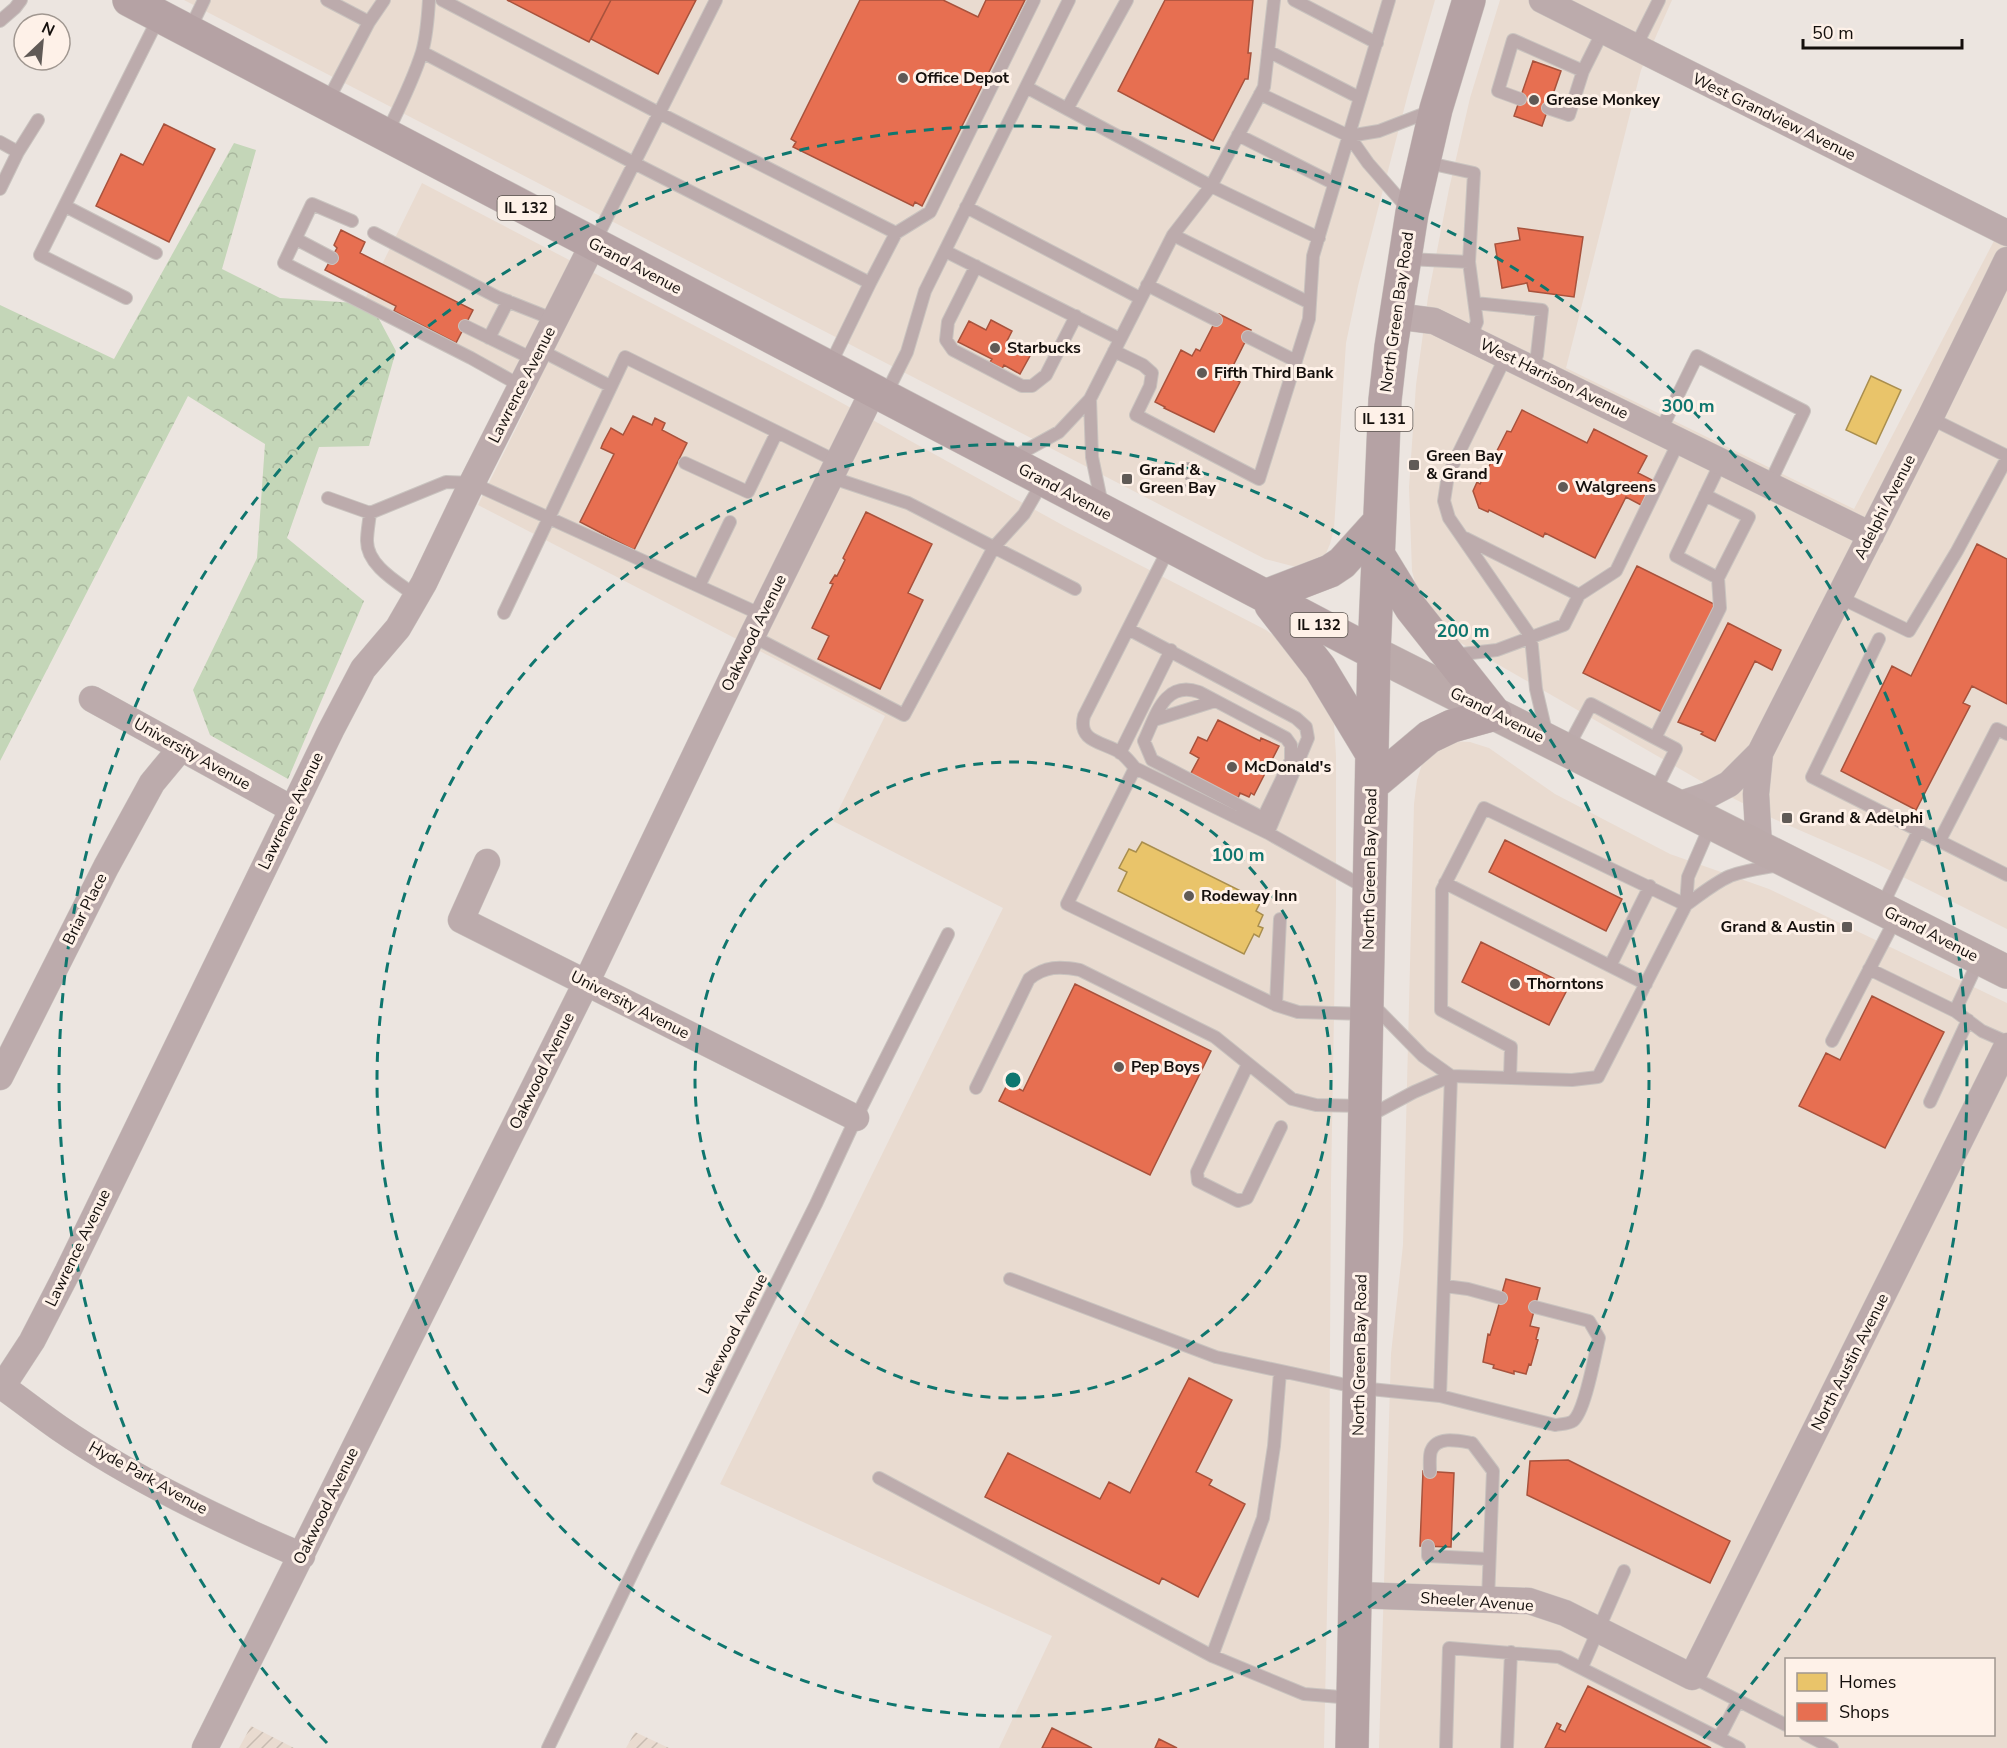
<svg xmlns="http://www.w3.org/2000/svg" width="2007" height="1748" font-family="'Nunito Sans',sans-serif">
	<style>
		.built { fill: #e9dbd0; fill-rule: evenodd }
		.industrial { fill: url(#industrial-furrows) }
		.forest { fill: url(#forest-crowns) }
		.homes { fill: #e9c46a; stroke: #a98e4e; stroke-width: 1.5 }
		.shops { fill: #e76f51; stroke: #a8523c; stroke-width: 1.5 }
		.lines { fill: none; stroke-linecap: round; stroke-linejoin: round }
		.lane-casing { stroke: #c9c3bf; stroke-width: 14 }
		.street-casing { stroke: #c9c3bf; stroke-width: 27 }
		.secondary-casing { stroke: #c9c3bf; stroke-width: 34 }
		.primary-casing { stroke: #c9c3bf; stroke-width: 34 }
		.path { stroke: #b0a4a4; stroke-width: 4; stroke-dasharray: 3 4.5; stroke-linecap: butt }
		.lane { stroke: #bcabac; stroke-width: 12 }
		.street { stroke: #bcabac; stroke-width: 26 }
		.secondary { stroke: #baa; stroke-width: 33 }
		.primary { stroke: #b5a2a4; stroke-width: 33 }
		.ring { fill: none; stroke: #0f766e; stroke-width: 3; stroke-dasharray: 10 8 }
		.poi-dot { fill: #605a56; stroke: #fef1e8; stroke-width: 2 }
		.labels { text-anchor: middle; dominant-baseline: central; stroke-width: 6; stroke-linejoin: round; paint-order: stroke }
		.shield { fill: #fef1e8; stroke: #5a534e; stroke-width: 1.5 }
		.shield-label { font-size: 15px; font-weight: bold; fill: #140f0c }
		.poi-label { font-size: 16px; font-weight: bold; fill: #140f0c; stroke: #fef1e8; text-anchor: start }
		.street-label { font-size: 16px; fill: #140f0c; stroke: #fef1e8 }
		.centre { fill: #0f766e; stroke: #fef1e8; stroke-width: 3 }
		.ring-label { font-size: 18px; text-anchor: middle; font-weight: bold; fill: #0f766e; stroke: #fef1e8; stroke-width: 6; stroke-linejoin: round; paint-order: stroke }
	</style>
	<defs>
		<pattern id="industrial-furrows" width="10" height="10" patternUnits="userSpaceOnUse" patternTransform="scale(1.5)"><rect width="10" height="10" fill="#e9dbd0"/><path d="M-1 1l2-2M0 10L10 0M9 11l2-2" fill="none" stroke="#c7bbb1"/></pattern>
		<pattern id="forest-crowns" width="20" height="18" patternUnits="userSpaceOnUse" patternTransform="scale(1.5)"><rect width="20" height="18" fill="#c4d6b8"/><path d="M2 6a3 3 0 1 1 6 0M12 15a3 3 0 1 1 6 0" fill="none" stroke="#a8b69d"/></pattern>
	</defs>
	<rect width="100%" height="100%" fill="#ece5e0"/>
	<path class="built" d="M184,0H1435L1409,90L1358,286L1346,343L1334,529L1330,544L1324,558L1296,567L1265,559Z
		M1500,0H1672L1641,70L1566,368L1854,509L1995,239L2007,244V929L1875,863L1774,819L1713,788L1459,642L1421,604L1412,571L1409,487L1416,385L1428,297L1449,189L1470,98Z
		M422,183L833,398L1066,527L1266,630L1293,650L1333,709L1336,756V902L1331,1183L1329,1518L1324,1748H999L1052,1636L720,1484L1003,908L833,821L885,716L478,505L535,390L365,299Z
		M1449,741L1470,742L1489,748L1555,794L1670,854L1769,889L2007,1003V1748H1379L1391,1354L1403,1245L1414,804L1417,780L1424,758ZM1786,1660H1994V1734H1786Z"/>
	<path class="industrial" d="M251,1726L294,1748H239Z
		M635,1732L669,1748H626Z"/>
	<path class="forest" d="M234,143L256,150L222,269L280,298L371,304L396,351L369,446L319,447L287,538L364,601L288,779L210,735L193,690L257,558L265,444L188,396L0,761V305L114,359Z"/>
	<path class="homes" d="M1871,376L1901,390L1876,444L1846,430Z
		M1142,842L1261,901L1256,911L1263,915L1258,926L1263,928L1259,937L1254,934L1244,954L1118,891L1127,872L1119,868L1129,849L1136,852Z"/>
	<path class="shops" d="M507,0H611L589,42Z
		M611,0H696L658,74L591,39Z
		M860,0H943L978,17L986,0H1025L922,206L915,202L913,206L793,147L796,142L791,139Z
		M1165,0H1253L1248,53H1251L1248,79H1245L1213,141L1118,91Z
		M1533,61L1561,71L1542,126L1514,116Z
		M164,124L215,149L169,242L96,206L121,154L143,165Z
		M1518,228L1583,237L1574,297L1529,291L1527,283L1502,288L1495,244L1520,240Z
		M341,230L365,242L360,253L473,310L456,343L394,311L396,306L325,270L337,248L334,245Z
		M1219,314L1251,330L1232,368L1236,370L1232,377L1240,382L1214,432L1164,408L1165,407L1155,402L1181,350L1192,356L1196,349L1200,351Z
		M991,320L1012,331L1007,341L1031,354L1020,374L1004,365L1002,369L990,362L992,359L958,342L969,321L986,330Z
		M1522,410L1587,443L1594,429L1647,456L1638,473L1654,481L1641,505L1626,497L1595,558L1545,533L1543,537L1489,510L1488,512L1479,508L1473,491L1477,482L1480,484L1507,431L1511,432Z
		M633,416L652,425L655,418L665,423L662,430L687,443L634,550L580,522L614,454L601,448L603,443L611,428L623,435Z
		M866,512L932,544L908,593L923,600L880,689L818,659L829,636L812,628L833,584L830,583L835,575L837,576L845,560L843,558Z
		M1977,544L2007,559V704L1972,686L1963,703L1970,706L1916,810L1841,771L1892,666L1911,676Z
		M1637,566L1716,605L1662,712L1583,673Z
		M1728,623L1781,650L1772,670L1755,661L1715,741L1701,734L1703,732L1678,722Z
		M1218,720L1260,741L1261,738L1279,746L1254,795L1251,793L1249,797L1240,793L1238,798L1190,775L1199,758L1190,753L1198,737L1207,741Z
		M1505,840L1622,899L1606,931L1489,872Z
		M1481,942L1569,986L1549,1025L1462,982Z
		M1075,984L1211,1051L1150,1175L999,1101L1008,1083L1023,1091Z
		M1872,996L1944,1032L1885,1148L1799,1106L1826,1053L1840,1060Z
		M1506,1279L1540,1288L1530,1326L1539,1328L1536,1339L1538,1340L1531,1365L1529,1364L1526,1374L1514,1371V1374L1493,1368L1494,1365L1483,1362L1488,1334L1490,1335L1496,1315Z
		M1189,1378L1232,1400L1196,1472L1212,1480L1209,1485L1245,1504L1198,1597L1162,1578L1159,1584L985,1497L1008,1453L1100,1499L1109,1482L1130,1493Z
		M1568,1460L1730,1541L1710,1583L1527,1495L1530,1461Z
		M1423,1471L1454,1473L1451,1547L1420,1546Z
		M1588,1686L1711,1748H1545L1557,1723L1561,1725L1559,1729L1565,1732Z
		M1052,1728L1092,1748H1042Z
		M1159,1739L1177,1748H1155Z"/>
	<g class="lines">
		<g class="lane-casing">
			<path id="lane" d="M442,0L659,113L896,233L870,283
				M1294,0L1377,43
				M0,21L15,8L21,0
				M369,22L384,0
				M189,31L204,0
				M1635,48L1659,0
				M1268,51L1360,98
				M422,52L634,163L870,283L830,365
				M1026,87L1211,186L1319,238
				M1260,94L1349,136L1368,163L1409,210
				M1520,99L1498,91L1513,40L1583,71
				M326,104L369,22L327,0
				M1548,108L1569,115L1583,71L1603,31
				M1067,109L1127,0
				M386,135C399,108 413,81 422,52C427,35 428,17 429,0
				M1238,135L1335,184
				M1349,136L1379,131L1431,111
				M0,142L18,152
				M0,189L18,152L38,120
				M65,206L156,253
				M966,207L1140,298
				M352,221L312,204L284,263L471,358L521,386
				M374,233L497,297L555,320
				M896,233L930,212L1034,0
				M1173,235L1310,303
				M296,239L332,258
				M594,243L716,0
				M945,251L1120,339
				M1408,259L1469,262L1474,173L1424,162
				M1469,262L1477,322L1470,338
				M976,266L948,322L946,340L953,350L1022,386H1032L1046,375L1076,316
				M1147,285L1216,320
				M126,298L40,255L159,17
				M1475,303L1542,310L1537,355L1531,368
				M465,326L535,360
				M1248,337L1296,361
				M489,338L508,301
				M540,350L610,386
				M1114,351L1143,365L1152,373L1150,386L1136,415L1259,479L1309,319L1313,256L1389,0
				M1506,356L1448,475L1444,501L1449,518L1531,637L1536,689L1547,736
				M885,396L907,352L925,291L1069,0
				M1090,399L1092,457L1102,505
				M1930,418L2007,456
				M1660,432L1697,356L1804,411L1769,485
				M1012,458L1059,432L1090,399L1173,235L1211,186L1264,87L1274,0
				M685,463L748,492L777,432
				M830,477L908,503L1075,589
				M1705,495L1749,517L1718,578L1676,556L1721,462
				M328,498L370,513L446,482L472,483L762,615
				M370,513C369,522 367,532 367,541C367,566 399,583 416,596
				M1465,538L1579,595
				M1169,548L1084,716C1077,743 1105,742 1121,753C1126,757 1131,763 1135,768L1268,833L1366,888
				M699,586L730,522
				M1839,597L1909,631L1957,551L2007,458
				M504,613L625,357L838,462
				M1128,629L1296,718L1306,727L1308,738L1268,833
				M752,636L904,715L994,547L1024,514L1043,481
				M1879,639L1812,777L2007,875
				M1454,655L1497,650L1564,625L1579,595L1616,571L1679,441
				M1154,720L1215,701
				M1567,749L1591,704L1655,738
				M1120,753L1171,650
				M1135,768L1067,904L1276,1005L1298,1012L1366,1014
				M1654,793L1676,749L1655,738L1720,608L1718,578
				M1263,818L1291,760V745L1286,738L1199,692C1164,680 1156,716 1144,741L1152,760L1263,818L1268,833
				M1940,840L1997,729L2007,734
				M1445,883L1646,984
				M1686,905C1700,895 1714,883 1730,876C1746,870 1763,868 1780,865
				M1881,908L1919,830
				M1610,966L1650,886
				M1869,969L1955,1011L1982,1031L2007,1042
				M1372,1004L1423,1056L1451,1076
				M1276,1005L1280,919
				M1955,1011L1979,960
				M1832,1041L1896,918
				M1248,1064L1197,1172L1198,1181L1238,1201L1247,1198L1281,1127
				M1510,1078L1511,1047L1441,1010L1442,890L1484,808L1686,905
				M976,1088L1029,979C1045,966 1060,966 1080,970L1215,1037L1292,1099L1316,1105L1363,1106
				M1930,1102L1968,1020
				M1367,1117L1414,1092L1451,1076L1572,1080L1598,1077L1686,905L1688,877L1711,824
				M1010,1279L1216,1357L1360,1388L1440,1396L1555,1425C1561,1424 1569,1424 1573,1421C1585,1412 1595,1354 1599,1338L1589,1321L1535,1307
				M1445,1286L1468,1289L1501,1298
				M1440,1396L1451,1076
				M1430,1472C1430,1465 1429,1457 1431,1451C1437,1435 1460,1441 1472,1443L1493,1471L1488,1600
				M879,1478L1212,1656L1304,1694L1352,1698
				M1428,1546V1556L1489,1559
				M1212,1656L1263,1518L1274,1446L1280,1372
				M1582,1667L1624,1571
				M1692,1677L1786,1725
				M1805,1734L1832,1748
				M1719,1738L1738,1701
				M548,1748L641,1555L816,1204L856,1118L948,934
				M1446,1748L1449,1648L1559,1657L1739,1748
				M1507,1748L1511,1652"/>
		</g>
		<g class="street-casing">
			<path id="street" d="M1542,0L2007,233
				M1395,316L1434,321L1871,535
				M92,699L292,809
				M1677,805L1708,795L1729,784L1760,753L1930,418L2007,260
				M1759,847L1756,794L1760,753
				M487,862L461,920L856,1118
				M0,1077L106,867L152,783L181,748
				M0,1385C20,1399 39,1414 59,1428C133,1479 220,1520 302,1556
				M2,1387L32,1341L68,1271L331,730L363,669L398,628L424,583L472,483L593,244
				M1355,1595L1529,1601L1565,1613L1692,1677L2007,1046
				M205,1748L586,983L752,636L873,391"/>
		</g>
		<g class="secondary-casing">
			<path id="secondary" d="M1374,653L2007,972"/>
		</g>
		<g class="primary-casing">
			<path id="primary" d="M129,0L1374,653
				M1265,596L1330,571L1342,563L1379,522
				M1271,605L1320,668L1372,754
				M1372,785L1429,737L1452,726L1495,714L1411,608L1378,554
				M1352,1748L1374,653L1385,400L1391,347L1412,213L1436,109L1469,0"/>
		</g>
		<path class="path" d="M1184,487L1188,477V459"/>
		<use href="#lane" class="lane"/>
		<use href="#street" class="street"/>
		<use href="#secondary" class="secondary"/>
		<use href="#primary" class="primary"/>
	</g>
	<g class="ring">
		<circle cx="1013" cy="1080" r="318"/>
		<circle cx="1013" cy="1080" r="636"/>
		<path d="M327 1743A954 954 0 1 1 1699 1743"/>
	</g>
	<g class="poi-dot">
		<circle cx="903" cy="78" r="6"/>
		<circle cx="1534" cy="100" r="6"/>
		<circle cx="995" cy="348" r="6"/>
		<circle cx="1202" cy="373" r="6"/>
		<rect x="1408" y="459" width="12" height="12" rx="3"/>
		<rect x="1121" y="473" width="12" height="12" rx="3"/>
		<circle cx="1563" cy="487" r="6"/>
		<circle cx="1232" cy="767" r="6"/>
		<rect x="1781" y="812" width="12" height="12" rx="3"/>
		<circle cx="1189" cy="896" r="6"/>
		<rect x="1841" y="921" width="12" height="12" rx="3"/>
		<circle cx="1515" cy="984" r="6"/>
		<circle cx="1119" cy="1067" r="6"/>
	</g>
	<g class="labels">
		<g class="shield">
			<rect x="497.5" y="196" width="57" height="24" rx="4.5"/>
			<rect x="1355.5" y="407" width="57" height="24" rx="4.5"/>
			<rect x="1290.5" y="613" width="57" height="24" rx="4.5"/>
		</g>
		<g class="shield-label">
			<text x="526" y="208">IL 132</text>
			<text x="1384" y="419">IL 131</text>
			<text x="1319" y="625">IL 132</text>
		</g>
		<g class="poi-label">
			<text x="915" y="78">Office Depot</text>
			<text x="1546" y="100">Grease Monkey</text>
			<text x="1007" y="348">Starbucks</text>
			<text x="1214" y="373">Fifth Third Bank</text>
			<text x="1426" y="456">Green Bay<tspan x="1426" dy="18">&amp; Grand</tspan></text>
			<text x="1139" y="470">Grand &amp;<tspan x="1139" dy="18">Green Bay</tspan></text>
			<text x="1575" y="487">Walgreens</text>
			<text x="1244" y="767">McDonald's</text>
			<text x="1799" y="818">Grand &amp; Adelphi</text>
			<text x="1201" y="896">Rodeway Inn</text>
			<text x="1835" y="927" text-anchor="end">Grand &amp; Austin</text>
			<text x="1527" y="984">Thorntons</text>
			<text x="1131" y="1067">Pep Boys</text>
		</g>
		<g class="street-label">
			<text transform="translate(1774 117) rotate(26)">West Grandview Avenue</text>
			<text transform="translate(635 266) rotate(28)">Grand Avenue</text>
			<text transform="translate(1397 312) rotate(-82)">North Green Bay Road</text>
			<text transform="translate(1554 379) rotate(26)">West Harrison Avenue</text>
			<text transform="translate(522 385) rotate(-63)">Lawrence Avenue</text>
			<text transform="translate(1065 492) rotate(28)">Grand Avenue</text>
			<text transform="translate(1885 507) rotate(-63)">Adelphi Avenue</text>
			<text transform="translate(754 633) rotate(-64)">Oakwood Avenue</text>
			<text transform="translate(1497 715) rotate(27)">Grand Avenue</text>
			<text transform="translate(192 754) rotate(29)">University Avenue</text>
			<text transform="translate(291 811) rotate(-64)">Lawrence Avenue</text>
			<text transform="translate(1370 869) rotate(-89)">North Green Bay Road</text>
			<text transform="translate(85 909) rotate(-63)">Briar Place</text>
			<text transform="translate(1931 934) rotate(27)">Grand Avenue</text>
			<text transform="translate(630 1005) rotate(27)">University Avenue</text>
			<text transform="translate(542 1071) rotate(-64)">Oakwood Avenue</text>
			<text transform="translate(78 1248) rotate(-64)">Lawrence Avenue</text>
			<text transform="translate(733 1334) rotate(-63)">Lakewood Avenue</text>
			<text transform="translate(1360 1355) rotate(-89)">North Green Bay Road</text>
			<text transform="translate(1850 1362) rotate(-63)">North Austin Avenue</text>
			<text transform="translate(148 1478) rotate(29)">Hyde Park Avenue</text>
			<text transform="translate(326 1506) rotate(-64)">Oakwood Avenue</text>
			<text transform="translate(1477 1602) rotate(4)">Sheeler Avenue</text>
		</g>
	</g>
	<circle cx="1013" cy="1080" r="9" class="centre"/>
	<g class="ring-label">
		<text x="1688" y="412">300 m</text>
		<text x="1463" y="637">200 m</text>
		<text x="1238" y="861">100 m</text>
	</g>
	<rect x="1785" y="1658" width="210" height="78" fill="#fef1e8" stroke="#a09790" stroke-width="1.5"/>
	<rect x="1797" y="1673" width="30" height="18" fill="#e9c46a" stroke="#a09790" stroke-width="1.5"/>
	<text x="1839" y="1688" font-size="18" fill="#140f0c">Homes</text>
	<rect x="1797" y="1703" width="30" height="18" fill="#e76f51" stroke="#a09790" stroke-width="1.5"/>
	<text x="1839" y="1718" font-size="18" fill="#140f0c">Shops</text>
	<g transform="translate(42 42) rotate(26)"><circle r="28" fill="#fef1e8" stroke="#a09790" stroke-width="1.5"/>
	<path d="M0-4.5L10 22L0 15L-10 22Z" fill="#605a56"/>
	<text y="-9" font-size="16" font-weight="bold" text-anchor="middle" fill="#140f0c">N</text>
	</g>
	<path d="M1803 39v9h159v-9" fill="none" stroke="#140f0c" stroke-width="3"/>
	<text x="1812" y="39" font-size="18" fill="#140f0c" stroke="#fef1e8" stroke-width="4.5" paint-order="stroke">50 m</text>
</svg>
